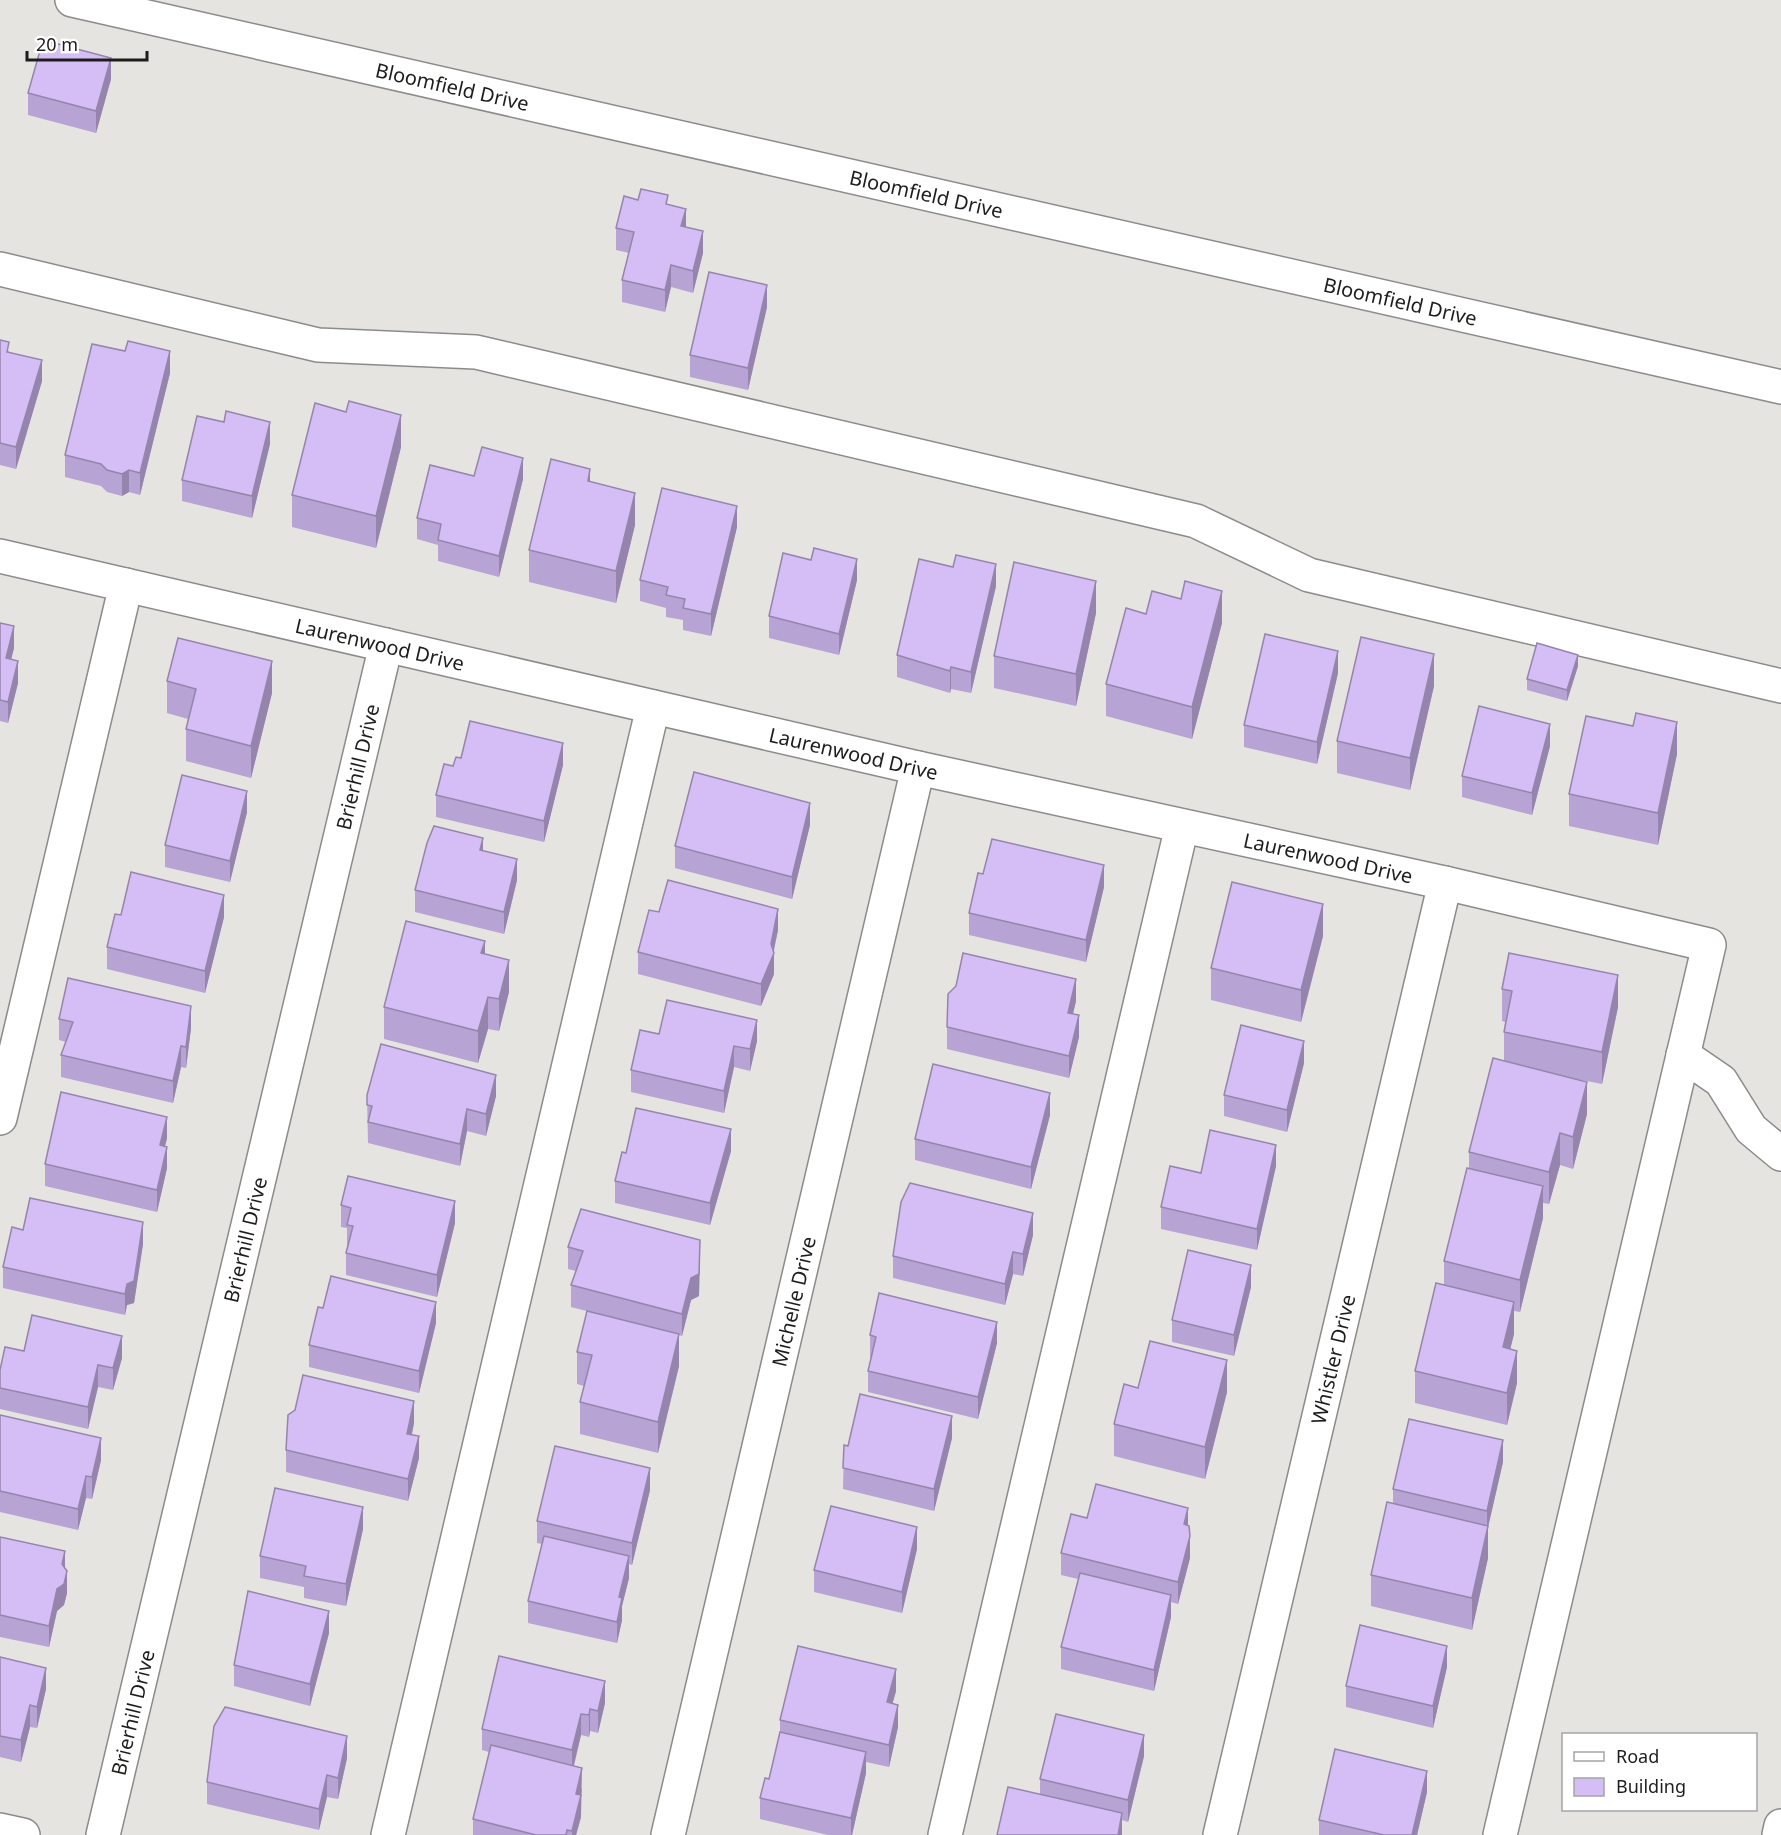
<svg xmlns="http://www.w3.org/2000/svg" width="1781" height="1835" font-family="'Noto Sans',sans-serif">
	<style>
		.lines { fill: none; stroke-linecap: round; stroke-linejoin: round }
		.minor-casing { stroke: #8d8b89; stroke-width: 36 }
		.minor { stroke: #fff; stroke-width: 33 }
		.wall { fill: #b7a3d4 }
		.shaded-wall { fill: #9585ac }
		.building { fill: #d5bef6; stroke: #9585ac; stroke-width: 1.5 }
		.labels { text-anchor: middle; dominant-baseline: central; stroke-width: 4.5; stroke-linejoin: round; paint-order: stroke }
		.street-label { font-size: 20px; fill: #1e1d1c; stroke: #fff }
	</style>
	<rect width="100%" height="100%" fill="#e6e4e1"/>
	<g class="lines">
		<g class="minor-casing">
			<g id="minor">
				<path id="s1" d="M72,0L1781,387"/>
				<path d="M0,269L318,345L476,352L1196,521L1309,575L1781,686"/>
				<path id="s2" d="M0,556L918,768L1445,883L1709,945L1500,1835"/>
				<path d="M1683,1055L1721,1081L1751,1129L1781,1154"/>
				<path d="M0,1118L126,585"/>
				<path d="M0,1830L23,1835"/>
				<path id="s3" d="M103,1835L386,645"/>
				<path d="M388,1835L653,707"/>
				<path id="s4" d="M668,1835L918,768"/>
				<path d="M945,1835L1182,826"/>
				<path id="s5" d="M1220,1835L1445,883"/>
				<path d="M1779,1835L1781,1826"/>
			</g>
		</g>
		<use href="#minor" class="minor"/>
	</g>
	<path class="wall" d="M111,79L96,133L28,115V93Z
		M638,200L668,205L686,227L703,253L693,293L671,287L665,312L622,302V280L629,253L616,250V228Z
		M767,307L748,390L690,377V355Z
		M0,340L9,352L42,381L16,469L0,465Z
		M170,373L140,495L129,492L122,496L107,492L101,486L65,477V455Z
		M224,422L270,444L252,518L182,501V480Z
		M401,447L376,548L292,527V495Z
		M474,476L523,479L499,577L438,561V545L417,539V518Z
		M590,482L635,525L616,603L529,582V550Z
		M737,527L711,636L683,630V620L666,617V608L640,601V580Z
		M811,560L857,580L839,655L769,638V616Z
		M996,586L971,693L951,689L950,693L897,677V655Z
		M1181,599L1222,623L1192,739L1106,716V684L1146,614Z
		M1096,613L1076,706L994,688V656Z
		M0,623L14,648L11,659L18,683L8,723L0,721Z
		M1578,666L1567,701L1527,690V679Z
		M1338,673L1317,764L1244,747V725Z
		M167,681L272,693L251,778L186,761V729L188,719L167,713Z
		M1434,686L1410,790L1337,773V741Z
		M1633,726L1677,754L1658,845L1569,826V794Z
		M1550,746L1532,815L1462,797V776Z
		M461,758L563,765L544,842L436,817V795Z
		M247,812L230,882L165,867V845Z
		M810,825L792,899L675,868V846Z
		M983,874L1104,887L1086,962L969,935V913Z
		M517,880L504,934L415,912V890Z
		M659,912L778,930L774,951V974L761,1006L638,974V952Z
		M121,915L224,917L205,993L107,969V947Z
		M1323,936L1301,1022L1211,1000V968Z
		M485,954L509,992L499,1031L488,1029L478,1063L384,1039V1007Z
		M1502,989L1618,1007L1602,1084L1566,1077L1587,1114L1573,1169L1560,1165L1549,1204L1543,1203V1218L1520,1312L1514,1311V1334L1510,1349L1517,1383L1507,1425L1415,1403V1371L1444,1285V1261L1469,1169V1152L1504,1061V1032L1505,1022L1502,1021Z
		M1076,1001L1073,1014L1079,1037L1069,1078L947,1049V1027Z
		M59,1019L191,1028L186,1068L181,1067L173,1103L61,1077V1055L66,1042L59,1040Z
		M659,1034L757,1041L750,1071L734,1067L724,1113L631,1092V1070Z
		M1304,1063L1287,1132L1224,1116V1095Z
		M367,1095L496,1096L486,1136L467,1131L460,1166L368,1143Z
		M1050,1115L1031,1189L915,1160V1139Z
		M167,1138L165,1146L167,1168L157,1212L45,1186V1164Z
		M731,1151L710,1225L615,1203V1181L626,1153Z
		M1276,1166L1257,1250L1161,1229V1207L1201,1173Z
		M341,1205L455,1223L437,1297L346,1275V1253L348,1246H347V1228L341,1227Z
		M23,1230L143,1244L134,1303L127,1305L125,1315L3,1288V1267Z
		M1033,1235L1023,1276L1013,1274L1005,1305L893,1278V1256Z
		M568,1247L700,1262L699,1296L691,1300L682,1336L679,1335V1366L658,1453L580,1434V1402L584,1386L577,1384V1352L606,1316L571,1307V1285L576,1271L568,1269Z
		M1251,1287L1234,1356L1172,1342V1320Z
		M323,1308L436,1323L419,1393L309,1367V1345Z
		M870,1335L997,1343L978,1419L868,1392V1371L871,1357H870Z
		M24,1351L122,1358L113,1390L98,1387L88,1429L0,1409V1370Z
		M1138,1388L1227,1392L1205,1479L1114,1456V1424Z
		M0,1415L101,1460L92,1499L86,1498L78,1530L0,1512Z
		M414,1423L412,1435L419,1458L408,1501L286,1472V1450Z
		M952,1438L934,1511L843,1489L844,1445L848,1446Z
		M1503,1462L1488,1526V1558L1472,1630L1371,1606V1575L1393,1504V1489Z
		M650,1490L632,1565L629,1564V1578L622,1606V1620L617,1643L528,1623V1601L542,1544L537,1543V1521Z
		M1087,1518L1188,1525L1190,1558L1178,1604L1171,1602V1617L1154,1691L1061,1669V1647L1078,1579L1061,1575V1553Z
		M363,1529L346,1606L304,1598V1587L260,1578V1556Z
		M0,1537L65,1568L67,1593L64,1605L57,1611L49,1647L0,1637Z
		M917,1549L902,1613L814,1592V1570Z
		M329,1633L310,1706L234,1686V1665Z
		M0,1657L46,1689L37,1728L30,1727L21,1762L0,1757Z
		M1447,1667L1433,1728L1346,1707V1686Z
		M896,1691L892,1704L898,1727L889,1767L866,1762V1773L852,1835H828L760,1819V1798L769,1779L780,1732V1720Z
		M605,1703L598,1733L590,1731L589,1737L581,1735L574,1766L582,1790L581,1796V1817L576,1835H473V1819L489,1752L482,1750V1729Z
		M1144,1756L1128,1822L1122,1820V1835L1040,1794V1779Z
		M347,1758L338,1799L327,1797L319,1830L207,1804V1782Z
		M1427,1792L1417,1835H1319V1820Z"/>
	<path class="shaded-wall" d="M111,58V79L96,133V111Z
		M686,209V231L681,226Z
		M703,231V253L693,293V271Z
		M671,265V287L665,312V290Z
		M767,285V307L748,390V368Z
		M170,351V373L140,495V473Z
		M42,360V381L16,469V447Z
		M401,415V447L376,548V516Z
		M270,422V444L252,518V496Z
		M523,458V479L499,577V556Z
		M590,469V501L588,481Z
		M129,470V492L122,496V474Z
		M635,493V525L616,603V571Z
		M737,506V527L711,636V614Z
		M857,559V580L839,655V634Z
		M996,564V586L971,693V672Z
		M1096,581V613L1076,706V674Z
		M1222,591V623L1192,739V707Z
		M14,626V648L6,680V658Z
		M1338,651V673L1317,764V742Z
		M1434,654V686L1410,790V758Z
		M1578,655V666L1567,701V690Z
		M18,661V683L8,723V702Z
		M272,661V693L251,778V746Z
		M951,667V689L950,693V671Z
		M1677,722V754L1658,845V813Z
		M1550,724V746L1532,815V793Z
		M563,743V765L544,842V821Z
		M247,791V812L230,882V861Z
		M810,803V825L792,899V877Z
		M483,838V859L480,850Z
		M517,859V880L504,934V912Z
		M1104,865V887L1086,962V940Z
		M224,895V917L205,993V971Z
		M1323,904V936L1301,1022V990Z
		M778,909V930L772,957L774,953V974L761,1006V984Z
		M485,941V973L481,953Z
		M509,960V992L499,1031V999Z
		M1618,975V1007L1602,1084V1052Z
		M1076,979V1001L1068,1034V1013Z
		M488,997V1029L478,1063V1031Z
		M191,1006V1028L186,1068V1047Z
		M1079,1015V1037L1069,1078V1056Z
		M757,1020V1041L750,1071V1049Z
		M1304,1041V1063L1287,1132V1110Z
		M181,1046V1067L173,1103V1081Z
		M734,1046V1067L724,1113V1091Z
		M496,1075V1096L486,1136V1114Z
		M1587,1082V1114L1573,1169V1137Z
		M1050,1093V1115L1031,1189V1167Z
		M467,1109V1131L460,1166V1144Z
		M167,1117V1138L160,1167V1145Z
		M731,1129V1151L710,1225V1203Z
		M1560,1133V1165L1549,1204V1172Z
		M1276,1145V1166L1257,1250V1229Z
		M167,1147V1168L157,1212V1190Z
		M1543,1186V1218L1520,1312V1280Z
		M455,1201V1223L437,1297V1275Z
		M1033,1213V1235L1023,1276V1254Z
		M143,1222V1244L134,1303L127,1305L125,1315V1294Z
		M700,1240L699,1296L691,1300L682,1336V1314Z
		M1013,1252V1274L1005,1305V1284Z
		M1251,1265V1287L1234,1356V1335Z
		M436,1302V1323L419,1393V1371Z
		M1514,1302V1334L1503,1379V1347Z
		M997,1322V1343L978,1419V1397Z
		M679,1334V1366L658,1453V1422Z
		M122,1336V1358L113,1390V1368Z
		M1517,1351V1383L1507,1425V1393Z
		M1227,1360V1392L1205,1479V1447Z
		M98,1365V1387L88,1429V1407Z
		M414,1401V1423L407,1455V1434Z
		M952,1416V1438L934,1511V1489Z
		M419,1436V1458L408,1501V1479Z
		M101,1438V1460L92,1499V1477Z
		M1503,1440V1462L1487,1532V1511Z
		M650,1468V1490L632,1565V1543Z
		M86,1476V1498L78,1530V1509Z
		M363,1507V1529L346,1606V1584Z
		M1188,1508V1529L1184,1524Z
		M1488,1526V1558L1472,1630V1598Z
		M917,1527V1549L902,1613V1592Z
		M1190,1536V1558L1178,1604V1582Z
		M65,1551V1573L67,1571V1593L64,1605L57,1611L49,1647V1626Z
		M629,1556V1578L622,1606V1620L617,1643V1622L619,1597Z
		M1171,1595V1617L1154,1691V1670Z
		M329,1611V1633L310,1706V1684Z
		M1447,1646V1667L1433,1728V1706Z
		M46,1668V1689L37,1728V1707Z
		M896,1669V1691L887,1724V1702Z
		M605,1681V1703L598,1733V1711Z
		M30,1705V1727L21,1762V1740Z
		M898,1705V1727L889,1767V1745Z
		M590,1709V1731L589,1737V1715Z
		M581,1714V1735L572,1772V1750Z
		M1144,1735V1756L1128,1822V1800Z
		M347,1736V1758L338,1799V1778Z
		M866,1752V1773L852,1835H851V1818Z
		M582,1768L581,1817L576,1835H572L576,1794Z
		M1427,1771V1792L1417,1835H1412Z
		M327,1775V1797L319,1830V1809Z
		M1122,1813V1835H1118Z"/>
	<path class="building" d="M43,40L111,58L96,111L28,93Z
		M641,189L668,195L666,204L686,209L681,226L703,231L693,271L671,265L665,290L622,280L634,232L616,228L624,196L638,200Z
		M709,272L767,285L748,368L690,355Z
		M0,340L9,342L7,352L42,360L16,447L0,443Z
		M128,341L170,351L140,473L129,470L122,474L107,470L101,464L65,455L92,344L125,351Z
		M349,401L401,415L376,516L292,495L315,403L346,412Z
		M226,411L270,422L252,496L182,480L197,416L224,422Z
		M482,447L523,458L499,556L438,540L441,524L417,518L430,465L474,476Z
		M551,459L590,469L588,481L635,493L616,571L529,550Z
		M662,488L737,506L711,614L683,608L685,599L666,595L668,587L640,580Z
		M814,548L857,559L839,634L769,616L783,553L811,560Z
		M956,555L996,564L971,672L951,667L950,671L897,655L919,559L953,567Z
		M1014,562L1096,581L1076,674L994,656Z
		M1185,581L1222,591L1192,707L1106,684L1126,608L1146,614L1152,591L1181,599Z
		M0,623L14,626L6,658L18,661L8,702L0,700Z
		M1265,634L1338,651L1317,742L1244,725Z
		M1361,637L1434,654L1410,758L1337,741Z
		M178,638L272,661L251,746L186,729L196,689L167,681Z
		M1537,643L1578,655L1567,690L1527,679Z
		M1479,706L1550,724L1532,793L1462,776Z
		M1636,713L1677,722L1658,813L1569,794L1586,716L1633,726Z
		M470,721L563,743L544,821L436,795L444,764L453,766L456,757L461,758Z
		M694,772L810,803L792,877L675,846Z
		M182,775L247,791L230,861L165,845Z
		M434,826L483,838L480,850L517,859L504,912L415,890L427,843Z
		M992,839L1104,865L1086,940L969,913L978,873L983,874Z
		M131,872L224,895L205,971L107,947L115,914L121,915Z
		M668,880L778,909L771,944L774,953L761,984L638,952L649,910L659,912Z
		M1232,882L1323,904L1301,990L1211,968Z
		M406,921L485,941L481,953L509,960L499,999L488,997L478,1031L384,1007Z
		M963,953L1076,979L1068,1013L1079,1015L1069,1056L947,1027L948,994L956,986Z
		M1509,953L1618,975L1602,1052L1504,1032L1512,991L1502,989Z
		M68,978L191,1006L186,1047L181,1046L173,1081L61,1055L73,1022L59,1019Z
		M667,1000L757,1020L750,1049L734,1046L724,1091L631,1070L640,1030L659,1034Z
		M1241,1025L1304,1041L1287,1110L1224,1095Z
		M381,1044L496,1075L486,1114L467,1109L460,1144L368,1122L372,1106L367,1105V1095Z
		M1493,1058L1587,1082L1573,1137L1560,1133L1549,1172L1469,1152Z
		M933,1064L1050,1093L1031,1167L915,1139Z
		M61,1092L167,1117L160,1145L167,1147L157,1190L45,1164Z
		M636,1108L731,1129L710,1203L615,1181L622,1152L626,1153Z
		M1210,1130L1276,1145L1257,1229L1161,1207L1170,1166L1201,1173Z
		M1467,1168L1543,1186L1520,1280L1444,1261Z
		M348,1176L455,1201L437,1275L346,1253L353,1226L347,1225L351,1208L341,1205Z
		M910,1183L1033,1213L1023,1254L1013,1252L1005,1284L893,1256L901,1202Z
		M30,1198L143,1222L134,1281L127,1284L125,1294L3,1267L12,1227L23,1230Z
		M581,1209L700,1240L699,1274L691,1278L682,1314L571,1285L583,1251L568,1247Z
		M1188,1250L1251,1265L1234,1335L1172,1320Z
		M331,1276L436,1302L419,1371L309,1345L318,1307L323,1308Z
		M1436,1283L1514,1302L1503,1347L1517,1351L1507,1393L1415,1371Z
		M879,1293L997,1322L978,1397L868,1371L876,1337L870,1335Z
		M587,1311L679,1334L658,1422L580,1402L592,1355L577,1352Z
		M32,1315L122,1336L113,1368L98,1365L88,1407L0,1388V1370L5,1347L24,1351Z
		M1150,1341L1227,1360L1205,1447L1114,1424L1124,1384L1138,1388Z
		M303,1375L414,1401L407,1434L419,1436L408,1479L286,1450L288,1415L295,1410Z
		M860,1394L952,1416L934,1489L843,1468L844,1445L848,1446Z
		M0,1415L101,1438L92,1477L86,1476L78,1509L0,1491Z
		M1409,1419L1503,1440L1487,1511L1393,1489Z
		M555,1446L650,1468L632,1543L537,1521Z
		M1096,1484L1188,1508L1184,1524L1189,1526L1190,1536L1178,1582L1061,1553L1071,1514L1087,1518Z
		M275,1488L363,1507L346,1584L304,1576L306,1566L260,1556Z
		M1387,1502L1488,1526L1472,1598L1371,1575Z
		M831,1506L917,1527L902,1592L814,1570Z
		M544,1536L629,1556L619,1597L622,1598L617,1622L528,1601Z
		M0,1537L65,1551L62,1564L67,1571L64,1584L57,1589L49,1626L0,1615Z
		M1080,1573L1171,1595L1154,1670L1061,1647Z
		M248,1591L329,1611L310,1684L234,1665Z
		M1360,1625L1447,1646L1433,1706L1346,1686Z
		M798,1646L896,1669L887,1702L898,1705L889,1745L780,1720Z
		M499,1656L605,1681L598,1711L590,1709L589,1715L581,1714L572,1750L482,1729Z
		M0,1657L46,1668L37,1707L30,1705L21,1740L0,1736Z
		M225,1707L347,1736L338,1778L327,1775L319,1809L207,1782L214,1726Z
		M1056,1714L1144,1735L1128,1800L1040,1779Z
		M780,1732L866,1752L851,1818L760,1798L765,1778L769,1779Z
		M491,1745L582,1768L576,1794L581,1795L572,1831L567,1830L566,1835H536L473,1819Z
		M1335,1749L1427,1771L1412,1835H1384L1319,1820Z
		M1008,1787L1122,1813L1118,1835H997Z"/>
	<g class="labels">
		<g class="street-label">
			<text stroke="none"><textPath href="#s1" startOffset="390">Bloomfield Drive</textPath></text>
			<text stroke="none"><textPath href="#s1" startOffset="876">Bloomfield Drive</textPath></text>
			<text stroke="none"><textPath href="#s1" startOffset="1362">Bloomfield Drive</textPath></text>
			<text stroke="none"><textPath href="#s2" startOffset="390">Laurenwood Drive</textPath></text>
			<text stroke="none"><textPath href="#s2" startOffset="876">Laurenwood Drive</textPath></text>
			<text stroke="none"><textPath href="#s3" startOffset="1098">Brierhill Drive</textPath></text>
			<text stroke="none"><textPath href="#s2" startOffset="1362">Laurenwood Drive</textPath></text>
			<text stroke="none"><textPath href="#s3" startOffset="612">Brierhill Drive</textPath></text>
			<text stroke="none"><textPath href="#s4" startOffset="548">Michelle Drive</textPath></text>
			<text stroke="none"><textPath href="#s5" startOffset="489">Whistler Drive</textPath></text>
			<text stroke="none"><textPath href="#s3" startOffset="126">Brierhill Drive</textPath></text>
		</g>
	</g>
	<rect x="1562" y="1733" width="195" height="78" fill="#ffffff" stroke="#a5a5a4" stroke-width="1.5"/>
	<rect x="1574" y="1752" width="30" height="9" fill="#ffffff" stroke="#a5a5a4" stroke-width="1.5"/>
	<text x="1616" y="1763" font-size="18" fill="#1e1d1c">Road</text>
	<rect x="1574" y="1778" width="30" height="18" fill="#d5bef6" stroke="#a5a5a4" stroke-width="1.5"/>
	<text x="1616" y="1793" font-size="18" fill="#1e1d1c">Building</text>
	<path d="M27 51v9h120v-9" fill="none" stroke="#1e1d1c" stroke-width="3"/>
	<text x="36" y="51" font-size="18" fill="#1e1d1c" stroke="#ffffff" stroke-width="4.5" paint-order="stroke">20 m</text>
</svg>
